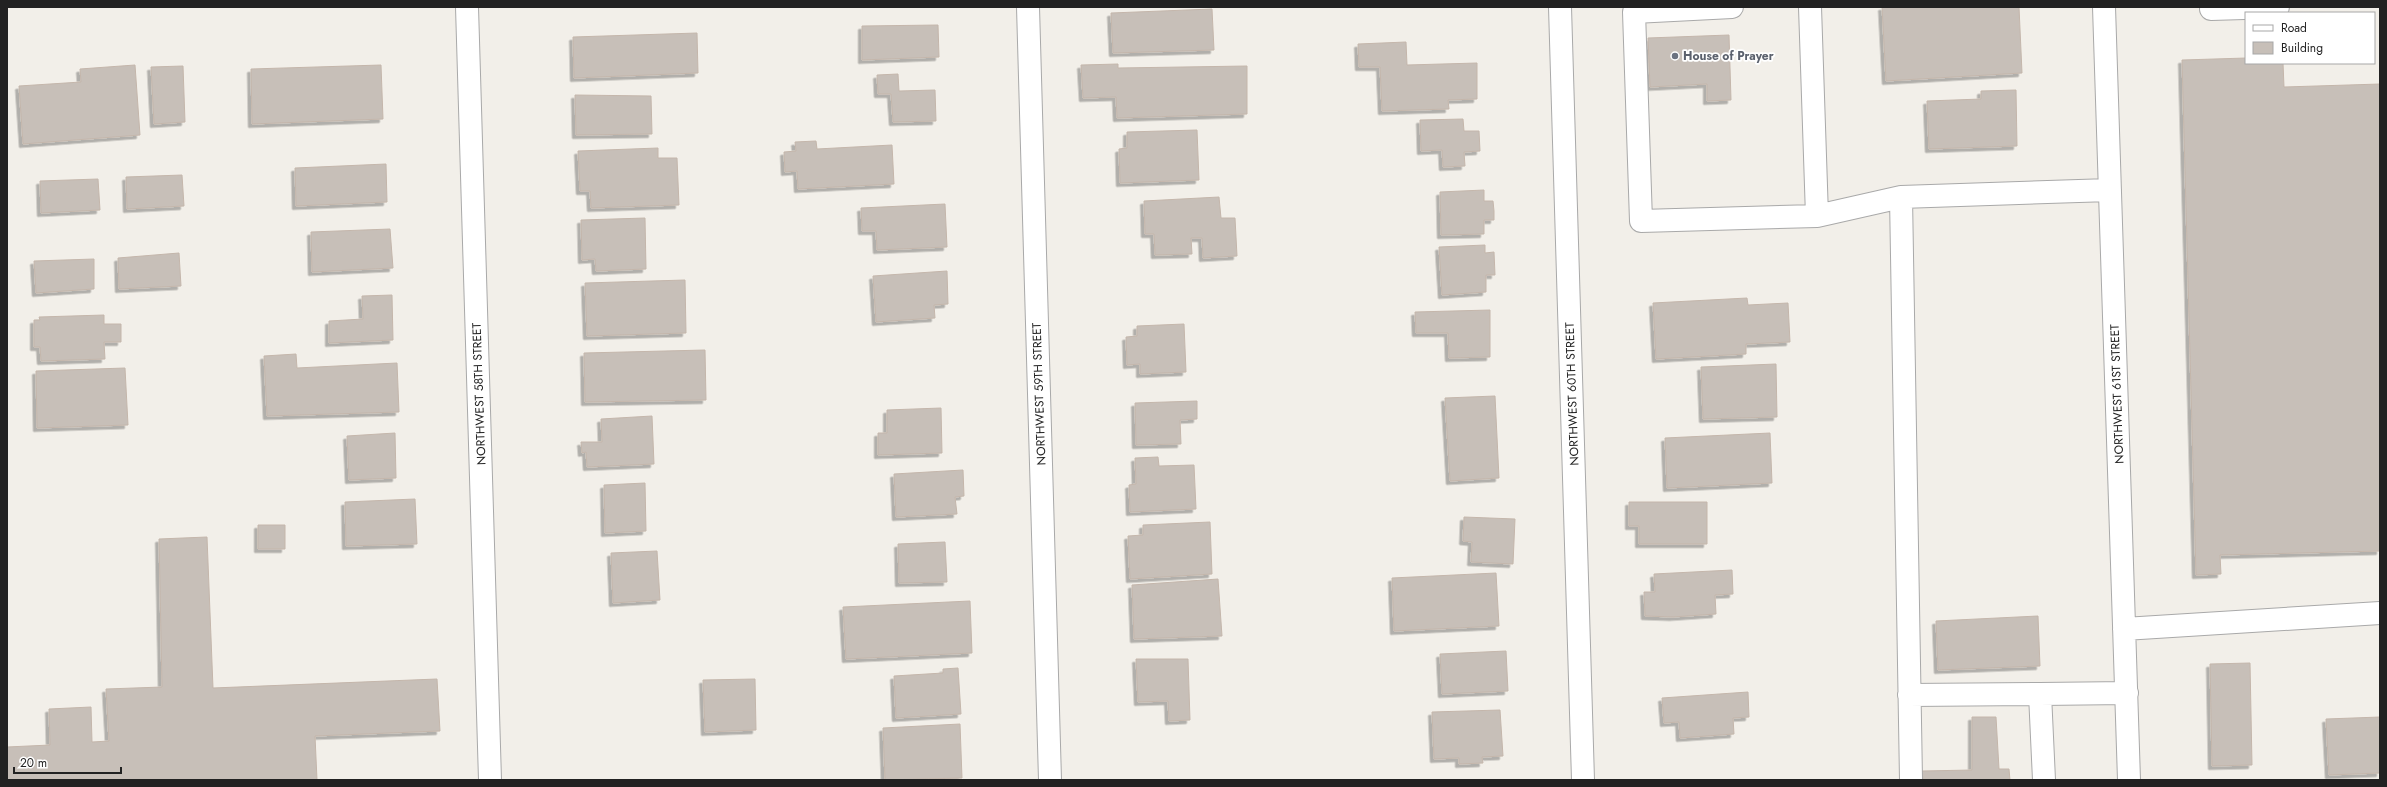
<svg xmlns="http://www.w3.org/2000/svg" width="2387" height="787" font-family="Jost,sans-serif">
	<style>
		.building { fill: #c7bfb8; stroke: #c4b6ab; filter: url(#shadow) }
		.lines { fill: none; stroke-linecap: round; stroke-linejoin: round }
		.minor-casing { stroke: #a9a9a9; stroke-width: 24 }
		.minor { stroke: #fff; stroke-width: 22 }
		.worship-dot { fill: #6b7280; stroke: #fff; stroke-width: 1.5 }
		.labels { text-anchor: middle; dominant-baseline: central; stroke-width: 3.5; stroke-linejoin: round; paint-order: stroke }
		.worship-label { font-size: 12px; font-weight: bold; fill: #5b616d; stroke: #fff; text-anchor: start }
		.street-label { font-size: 12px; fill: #222; stroke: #fff }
	</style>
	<defs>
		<filter id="shadow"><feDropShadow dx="-3.5" dy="3.5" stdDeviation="0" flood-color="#0004"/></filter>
	</defs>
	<rect width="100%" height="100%" fill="#f2efe9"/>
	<path class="building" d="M1882,7H2019L2022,73L1886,81Z
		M1212,9L1214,50L1113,53L1111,13Z
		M938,25L939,57L862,60V26Z
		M697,33L698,73L574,78L573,37Z
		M1729,35L1731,100L1707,101V84L1650,87L1648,38Z
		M1406,42L1407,65L1477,63V99L1448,100L1449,109L1382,111L1380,67H1359L1358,44Z
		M2246,58V63H2283L2284,87L2380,84V551L2220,555L2221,574L2196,575L2182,60Z
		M1118,64V68L1247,66V114L1117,118L1116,97L1083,98L1081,65Z
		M135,65L140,135L23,144L19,86L81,82L80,69Z
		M381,65L383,119L252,124L251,69Z
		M183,66L185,122L154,124L151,67Z
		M898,74L899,91L935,90L936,121L893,122L891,94H878L877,75Z
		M2016,90L2017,146L1929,149L1927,101L1981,99V91Z
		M575,95L651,96L652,134L576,135Z
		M1463,119L1464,131H1479L1480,151L1464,152L1465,166L1443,167L1442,150L1421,151L1420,120Z
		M1197,130L1199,180L1120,183L1119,149L1127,148V132Z
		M816,141L817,149L892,145L894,184L798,189L797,171L785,172L784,152L796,151L795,142Z
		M658,148V158H677L679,205L591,208L590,191H580L578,151Z
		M386,164L387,202L296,206L295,168Z
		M182,175L184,206L127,209L126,177Z
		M98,179L100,210L41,213L40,181Z
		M1484,190V201H1493L1494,211V220H1484V234L1441,235L1440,192Z
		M1219,197L1221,218H1235L1237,256L1203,258L1202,238H1191L1192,254L1155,255L1154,234H1145L1144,201Z
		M945,204L947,247L877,250L876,231H862L861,208Z
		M645,218L646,269L596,271L595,259L582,260L581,220Z
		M390,229L393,268L312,272L311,232Z
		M1485,245V253L1494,252L1495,275H1486V292L1442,295L1439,247Z
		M179,253L181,286L119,289L118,258Z
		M94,259V289L36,293L34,261Z
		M947,271L948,304L934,305L935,318L876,322L873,276Z
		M685,280L686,333L587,336L585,283Z
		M392,295L393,340L329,343V321L363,319L362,296Z
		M1747,298L1748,305L1788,303L1790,342L1746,344V354L1656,359L1653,303Z
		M1490,310V357L1449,358L1448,333H1416L1415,312Z
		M104,315V324H121V342H104L105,359L41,361L40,347H34V320H40L39,317Z
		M1184,324L1186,372L1140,374V364L1127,365L1126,337L1137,336V326Z
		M705,350L706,400L585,402L584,353Z
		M296,354L297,368L397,363L399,412L267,416L264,356Z
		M1776,364L1777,417L1703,419L1701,367Z
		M125,368L128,425L37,428L36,371Z
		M1495,396L1499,478L1450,481L1445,398Z
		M1197,401V419L1180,420L1181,444L1136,445L1135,403Z
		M941,408L942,453L878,455V433H887V410Z
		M652,416L654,464L587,467L586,452L582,453L581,442H602L601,419Z
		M395,433L396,478L349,480L347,436Z
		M1770,433L1772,483L1667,488L1665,438Z
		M1158,457L1159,466L1194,465L1196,509L1130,512L1129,485L1136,484L1135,458Z
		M963,470L964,496L955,497L957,514L896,517L894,474Z
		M645,483L646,531L605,533L604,485Z
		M415,499L417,544L346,546L345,502Z
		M1629,502H1707V544H1639V526H1629Z
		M1464,517L1515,519L1513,564L1471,562L1472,542L1463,541Z
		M1210,522L1212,574L1130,579L1128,536L1143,535V525Z
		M258,525H285V549H258Z
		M207,537L213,688L437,679L440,731L315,736L317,780H7V747L50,745L49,709L91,707L92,742L109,741L106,689L162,687L159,539Z
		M945,542L947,582L899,583L898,544Z
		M657,551L660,600L613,603L611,553Z
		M1732,570L1733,594L1715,595L1716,614L1673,617L1645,616L1644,592H1655L1654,574Z
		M1496,573L1499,626L1394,631L1392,578Z
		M1218,579L1222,636L1134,639L1132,585Z
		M970,601L972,653L846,659L843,607Z
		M2038,616L2040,666L1938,670L1936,621Z
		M1506,651L1508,691L1442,694L1440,654Z
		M1136,659H1188L1190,720L1169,721L1168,701L1138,702Z
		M2250,663L2252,765L2212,766L2210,664Z
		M958,668L961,714L896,718L894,676L943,673V669Z
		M755,679L756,730L705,732L703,680Z
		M1748,692L1749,717L1733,718L1734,734L1680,738L1679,722L1664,723L1662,698Z
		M1500,710L1503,756L1482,757L1483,763L1459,764V758L1434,759L1432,712Z
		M1972,717H1996L1999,769H2009L2010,780H1923L1922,771L1972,770Z
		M2380,717V773L2329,775L2326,719Z
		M960,724L962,778L885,780L883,728Z"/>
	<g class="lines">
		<g class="minor-casing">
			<path id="minor" d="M467,7L490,780
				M1028,7L1050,780
				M1560,7L1583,780
				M1732,7L1634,12L1641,221L1817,216L1901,197
				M1810,7L1817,216
				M2104,7L2129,780
				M2211,9L2278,7
				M2124,629L2380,613
				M1909,695L2040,694
				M1911,780L1901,197L2110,190
				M2044,780L2040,694L2127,693"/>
		</g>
		<use href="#minor" class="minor"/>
	</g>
	<circle class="worship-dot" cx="1675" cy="56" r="4"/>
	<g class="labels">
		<g class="worship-label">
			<text x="1683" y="56">House of Prayer</text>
		</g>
		<g class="street-label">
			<text transform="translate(479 394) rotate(-92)">NORTHWEST 58TH STREET</text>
			<text transform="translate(1039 394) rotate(-92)">NORTHWEST 59TH STREET</text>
			<text transform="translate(1572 394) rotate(-92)">NORTHWEST 60TH STREET</text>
			<text transform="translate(2117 394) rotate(-92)">NORTHWEST 61ST STREET</text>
		</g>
	</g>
	<rect width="2387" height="787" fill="none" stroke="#222222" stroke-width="16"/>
	<rect x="2245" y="12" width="130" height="52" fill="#ffffff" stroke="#a7a7a7"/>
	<rect x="2253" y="25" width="20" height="6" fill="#ffffff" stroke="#a7a7a7"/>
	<text x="2281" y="32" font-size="12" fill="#222222">Road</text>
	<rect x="2253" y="42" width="20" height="12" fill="#c7bfb8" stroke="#a7a7a7"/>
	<text x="2281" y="52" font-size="12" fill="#222222">Building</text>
	<path d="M14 767v6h107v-6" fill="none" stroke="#222222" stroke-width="2"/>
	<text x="20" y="767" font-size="12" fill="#222222" stroke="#ffffff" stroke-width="3" paint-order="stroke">20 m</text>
</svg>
